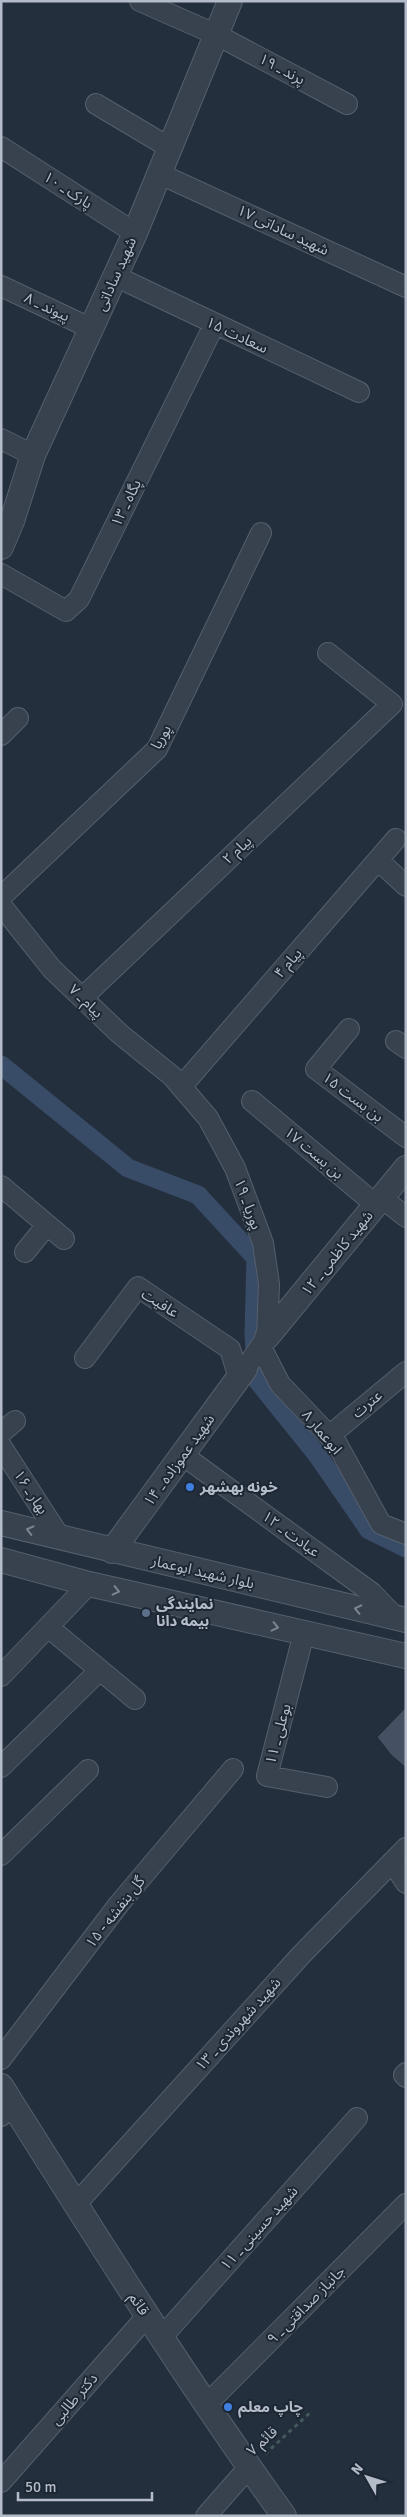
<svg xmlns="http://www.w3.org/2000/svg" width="407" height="2517" font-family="Signika,'Noto Sans Arabic',sans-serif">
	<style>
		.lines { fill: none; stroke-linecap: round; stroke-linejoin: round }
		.canal { stroke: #394c67; stroke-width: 19 }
		.building { fill: #455162; stroke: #1f2835 }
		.minor-casing { stroke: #565f6c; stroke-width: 22 }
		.tertiary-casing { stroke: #565f6c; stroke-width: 26 }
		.path { stroke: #44595c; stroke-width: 3; stroke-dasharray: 4 4; stroke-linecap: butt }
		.minor { stroke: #38414e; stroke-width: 20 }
		.tertiary { stroke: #38414e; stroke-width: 24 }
		.oneway { stroke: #7c8592 }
		.shop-dot { fill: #3f7fe0; stroke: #1d2633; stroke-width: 2 }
		.service-dot { fill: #5c6f8a; stroke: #1d2633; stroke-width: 2 }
		.labels { text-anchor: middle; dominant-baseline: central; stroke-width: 4; stroke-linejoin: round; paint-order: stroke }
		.street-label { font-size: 15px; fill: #b4bcc9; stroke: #1d2633 }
		.poi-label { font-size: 15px; font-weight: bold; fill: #b4bcc9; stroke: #1d2633; text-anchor: start }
	</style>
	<rect width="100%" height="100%" fill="#242f3e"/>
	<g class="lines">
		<path class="canal" d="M1,1065L128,1168L198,1195L256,1258L254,1334L257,1380L318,1456L369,1530L406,1548"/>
	</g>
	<path class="building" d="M406,1707V1768L391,1755L377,1737Z"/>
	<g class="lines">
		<g class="minor-casing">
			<path id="minor" d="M140,1L217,35L347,104
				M96,104L170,148
				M1,147L135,233
				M160,174L406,287
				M115,276L359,392
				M1,286L92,329
				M1,439L33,455
				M1,574L66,611L79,599L214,325
				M1,735L18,718
				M378,860L406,886
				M1,897L157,749L261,533
				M1,905L52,969L120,1034L172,1076L208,1118L235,1168L263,1243L269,1284L267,1337L245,1369
				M83,997L392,704L328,653
				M349,1029L316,1069L406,1137
				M396,1041L406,1048
				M181,1087L396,839
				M252,1101L376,1205
				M1,1186L64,1239
				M382,1198L406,1217
				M25,1252L47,1225
				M261,1347L280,1384L337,1444L381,1524L406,1534
				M85,1358L138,1287L230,1349L239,1378
				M1,1433L15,1421
				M329,1436L406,1372
				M1,1446L61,1539
				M184,1456L372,1593L395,1617
				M48,1627L135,1699
				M304,1633L267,1776L327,1787
				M1,1676L89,1584
				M1,1767L100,1670
				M1,1855L88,1770
				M392,1862L406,1883
				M1,2059L119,1904L233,1769
				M406,2073L404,2075L406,2077
				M1,2116L12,2104
				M76,2204L302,1954L406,1848
				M161,2338L357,2118
				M206,2405L406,2204
				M1,2482L147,2316
				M206,2516L249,2467"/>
		</g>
		<g class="tertiary-casing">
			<path id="tertiary" d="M1,547L12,521L33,455L135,233L230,1
				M267,1337L406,1168
				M1,1523L406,1620
				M112,1551L245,1369
				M1,1560L89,1584L406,1656
				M1,2086C93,2232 184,2377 284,2516"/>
		</g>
		<path class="path" d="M265,2454L312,2411"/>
		<use href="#minor" class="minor"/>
		<use href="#tertiary" class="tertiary"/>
	</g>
	<defs><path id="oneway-chevron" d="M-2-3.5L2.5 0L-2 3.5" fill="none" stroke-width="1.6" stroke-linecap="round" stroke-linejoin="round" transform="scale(1.25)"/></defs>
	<g class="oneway">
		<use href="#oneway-chevron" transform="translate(30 1530) rotate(-166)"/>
		<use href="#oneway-chevron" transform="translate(116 1591) rotate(13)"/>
		<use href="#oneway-chevron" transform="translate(358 1609) rotate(-167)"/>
		<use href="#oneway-chevron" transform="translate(275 1627) rotate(13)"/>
	</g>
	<g class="shop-dot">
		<circle cx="190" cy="1487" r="5"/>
		<circle cx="228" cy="2407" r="5"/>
	</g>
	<circle class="service-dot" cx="146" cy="1613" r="5"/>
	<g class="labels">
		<g class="street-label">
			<text transform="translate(282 69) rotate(28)">پرند ـ ۱۹</text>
			<text transform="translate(68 190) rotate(33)">پارک ـ ۱۰</text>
			<text transform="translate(283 230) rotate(25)">شهید ساداتی ۱۷</text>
			<text transform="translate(116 274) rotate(-66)">شهید ساداتی</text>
			<text transform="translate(47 307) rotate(25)">پیوند ـ ۸</text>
			<text transform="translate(237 335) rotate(25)">سعادت ۱۵</text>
			<text transform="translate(126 503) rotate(-64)">پگاه ـ ۱۳</text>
			<text transform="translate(161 737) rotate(-60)">پوریا</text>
			<text transform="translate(237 850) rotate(-43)">پیام ۲</text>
			<text transform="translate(288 963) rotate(-49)">پیام ۴</text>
			<text transform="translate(86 1001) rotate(44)">پیام ـ ۷</text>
			<text transform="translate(353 1097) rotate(37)">بن بست ۱۵</text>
			<text transform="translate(314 1153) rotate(40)">بن بست ۱۷</text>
			<text transform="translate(248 1204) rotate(70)">پوریا ـ ۱۹</text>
			<text transform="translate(337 1253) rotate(-51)">شهید کاظمی ـ ۱۲</text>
			<text transform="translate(160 1303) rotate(32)">عافیت</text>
			<text transform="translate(367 1404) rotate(-40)">عترت</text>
			<text transform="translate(322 1432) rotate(50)">ابوعمار ۸</text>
			<text transform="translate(179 1460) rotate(-54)">شهید عموزاده ـ ۱۴</text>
			<text transform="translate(31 1492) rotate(57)">بهار ـ ۱۶</text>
			<text transform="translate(291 1534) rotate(36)">عبادت ـ ۱۲</text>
			<text transform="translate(203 1572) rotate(13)">بلوار شهید ابوعمار</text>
			<text transform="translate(278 1734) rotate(-75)">بوعلی ـ ۱۱</text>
			<text transform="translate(115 1912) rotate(-52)">گل بنفشه - ۱۵</text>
			<text transform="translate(238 2024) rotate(-48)">شهید شهروندی ـ ۱۳</text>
			<text transform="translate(259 2228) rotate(-48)">شهید حسینی ـ ۱۱</text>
			<text transform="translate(139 2304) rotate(56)">قائم</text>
			<text transform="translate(306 2305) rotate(-45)">جانباز صداقتی ـ ۹</text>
			<text transform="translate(74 2399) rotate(-49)">دکتر طالبی</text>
			<text transform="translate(262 2441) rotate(-42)">قائم ۷</text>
		</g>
		<g class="poi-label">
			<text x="200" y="1487">خونه بهشهر</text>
			<text x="156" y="1604">نمایندگی<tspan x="156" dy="17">بیمه دانا</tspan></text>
			<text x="238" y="2407">چاپ معلم</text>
		</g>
	</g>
	<rect width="407" height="2517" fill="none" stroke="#b4bcc9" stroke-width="5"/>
	<g transform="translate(367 2477) rotate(309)" stroke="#1d2633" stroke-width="4" paint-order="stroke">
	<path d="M0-4L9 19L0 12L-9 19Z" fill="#b4bcc9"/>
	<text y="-8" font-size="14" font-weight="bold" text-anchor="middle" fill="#b4bcc9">N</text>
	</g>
	<path d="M18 2492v8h134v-8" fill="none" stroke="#b4bcc9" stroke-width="2.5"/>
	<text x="25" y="2492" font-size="15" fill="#b4bcc9" stroke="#1d2633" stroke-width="4" paint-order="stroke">50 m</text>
</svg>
